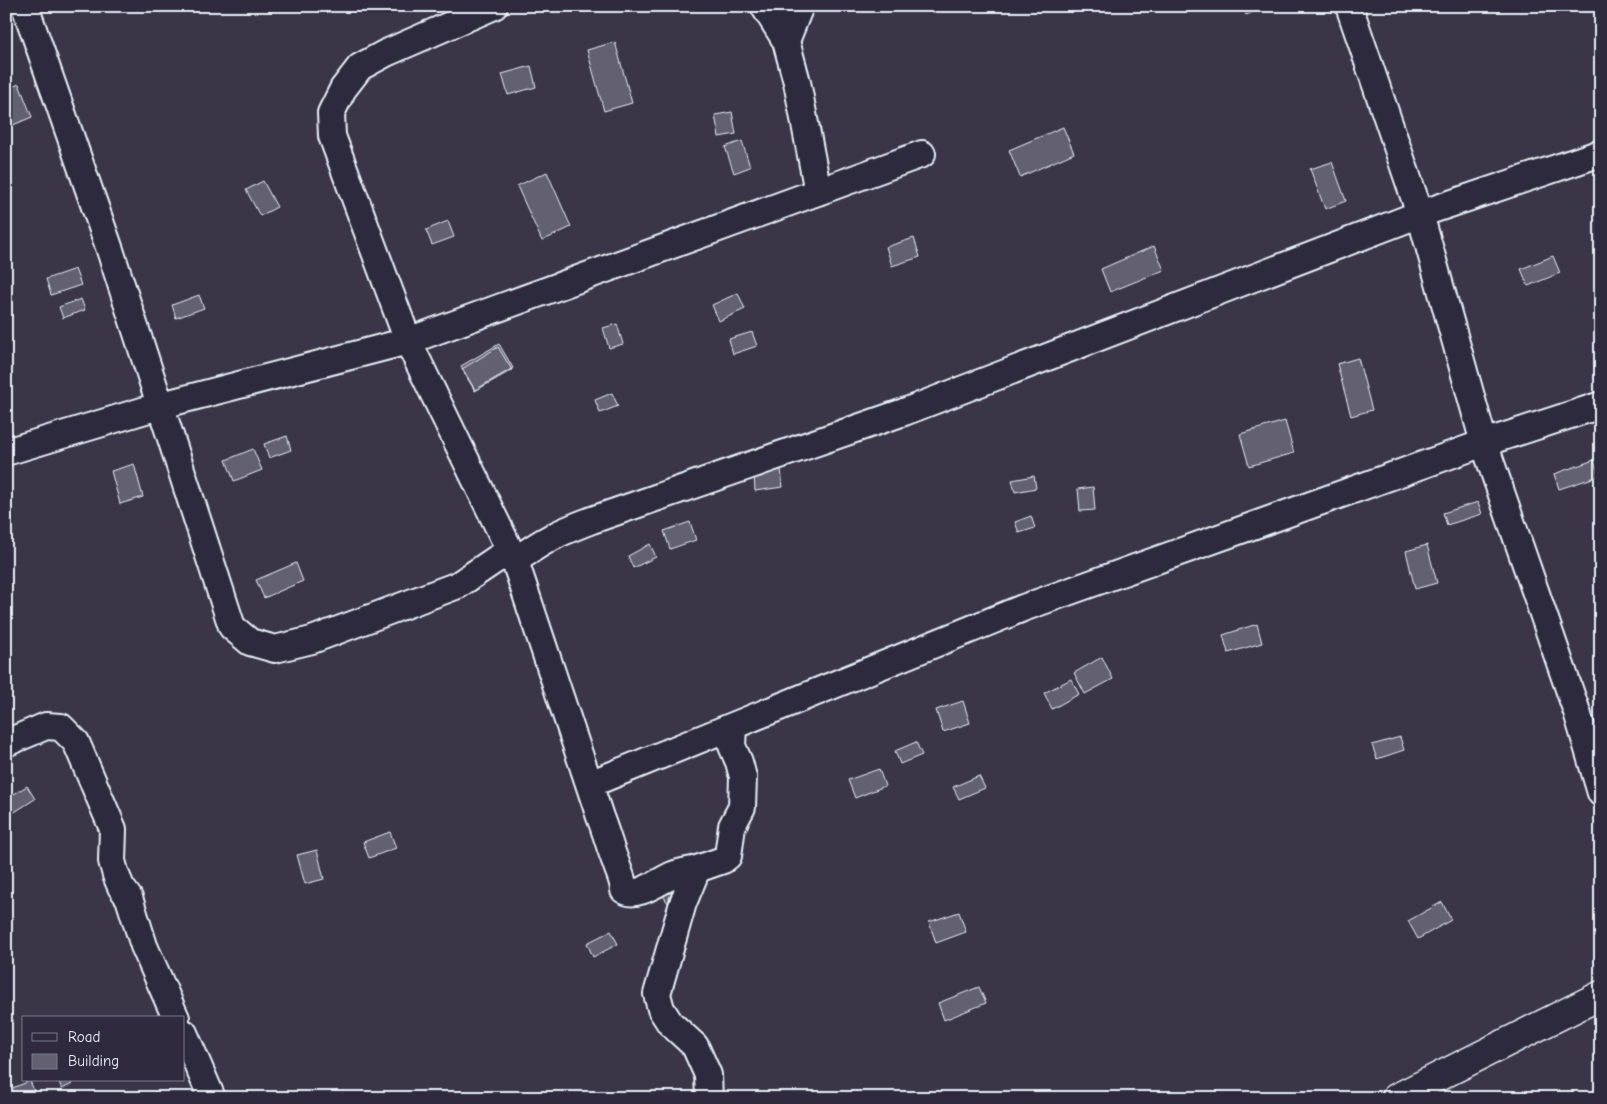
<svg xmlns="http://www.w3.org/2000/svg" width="1607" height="1104" font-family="'Comic Neue',sans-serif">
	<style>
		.building { fill: #636171; stroke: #e8f1f8 }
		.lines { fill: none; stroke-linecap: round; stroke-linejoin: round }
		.street-casing { stroke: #e8f1f8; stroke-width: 30 }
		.secondary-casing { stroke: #e8f1f8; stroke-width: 31 }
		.street { stroke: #2f2a3d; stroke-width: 26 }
		.secondary { stroke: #2f2a3d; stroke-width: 28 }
	</style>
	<rect width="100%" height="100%" fill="#3a3648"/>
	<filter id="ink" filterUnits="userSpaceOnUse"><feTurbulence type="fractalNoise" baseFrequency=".02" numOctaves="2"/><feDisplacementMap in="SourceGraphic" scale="10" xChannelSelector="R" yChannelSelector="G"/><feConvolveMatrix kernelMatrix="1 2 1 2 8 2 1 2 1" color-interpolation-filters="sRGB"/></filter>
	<g filter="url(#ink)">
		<path class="building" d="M388,6H406L389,11Z
			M1243,6H1269L1246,15Z
			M615,42L632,103L604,111L587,50Z
			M531,66L536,87L508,95L502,74Z
			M19,84L32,117L6,128V89Z
			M732,112L736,134L719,137L715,115Z
			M1063,127L1074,153L1020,177L1009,150Z
			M742,141L750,167L734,173L725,147Z
			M1332,162L1346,201L1325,209L1310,169Z
			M547,172L571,227L542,241L517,186Z
			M263,181L277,207L260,216L246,190Z
			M448,221L454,237L432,245L426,230Z
			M914,238L920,257L892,266L886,247Z
			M1154,246L1164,270L1110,292L1101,269Z
			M1553,256L1560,273L1528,286L1521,269Z
			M75,269L81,285L51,295L46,279Z
			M738,293L745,309L719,321L712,305Z
			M199,295L204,308L176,318L172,305Z
			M81,299L85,310L63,318L59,307Z
			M617,324L623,344L609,348L603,328Z
			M752,332L757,346L733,354L729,339Z
			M499,344L513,368L475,390L461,366Z
			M498,347L512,370L475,391L462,369Z
			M1358,358L1372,410L1351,416L1337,364Z
			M612,393L618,406L600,413L595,400Z
			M1285,421L1294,453L1249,466L1240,434Z
			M287,436L291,450L269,458L264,444Z
			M253,449L262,470L234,481L226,460Z
			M1594,460L1599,476L1559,489L1554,474Z
			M134,464L143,497L120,504L111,471Z
			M781,469L783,487L755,491L754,473Z
			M1034,476L1036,488L1015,492L1012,480Z
			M1093,487L1095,510L1080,511L1078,489Z
			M1478,502L1482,514L1447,525L1443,513Z
			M1031,516L1035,528L1019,533L1015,522Z
			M690,522L696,540L670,549L664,531Z
			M650,544L656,557L633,568L628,556Z
			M1427,545L1437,583L1415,589L1406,551Z
			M296,563L303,581L264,598L256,580Z
			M1257,624L1262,643L1228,653L1223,635Z
			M1102,657L1113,679L1085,694L1074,673Z
			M1071,679L1079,694L1052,709L1044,693Z
			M963,701L970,723L943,732L936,710Z
			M1400,737L1404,750L1377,759L1372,745Z
			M916,742L922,755L900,764L895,751Z
			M879,769L885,786L855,798L848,780Z
			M979,776L985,788L959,799L953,787Z
			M27,786L35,799L13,813L6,802V799Z
			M390,832L396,848L369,858L363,842Z
			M317,850L324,879L305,884L297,855Z
			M676,876L686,889L668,903L658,889Z
			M1442,902L1451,920L1418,939L1408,921Z
			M959,912L966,932L936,943L929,922Z
			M611,931L618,944L593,957L587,943Z
			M979,987L986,1003L944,1020L938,1003Z
			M58,1080H71L72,1084L62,1089Z
			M30,1081L35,1093L23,1098H13L10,1089Z"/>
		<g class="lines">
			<g class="street-casing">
				<path id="street" d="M25,6L110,250L232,627L250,642L275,649L312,640L458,585L498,558L503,557L515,561C543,540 560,532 592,520L904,412L1420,214L1601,153
					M494,6L386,53L360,67L343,89L331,113L332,136L408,341L515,561L600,817C606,832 610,848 616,863C619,873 623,879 624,890C637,899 660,880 673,875C680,872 689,871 697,869
					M764,6L786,41L797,82L818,192
					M1349,6L1420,214L1484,443L1577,712L1601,793
					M786,41L800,6
					M6,452L162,405L408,341L922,154
					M6,743L46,726L61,727L76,742L113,829L112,861L116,875L121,887L129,898L144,946L176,1018
					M590,784L1023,608L1484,443L1601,405
					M184,1033L212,1098
					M709,1098L708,1075L695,1046L670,1023L661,1009L657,994L683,903L697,869L723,860L728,856L732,826L742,807L743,777L739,762L732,746L733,726"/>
			</g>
			<g class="secondary-casing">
				<path id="secondary" d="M1396,1098L1601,995"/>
			</g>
			<use href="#street" class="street"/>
			<use href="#secondary" class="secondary"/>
		</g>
	</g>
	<rect width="1607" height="1104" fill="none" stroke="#2f2a3d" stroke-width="25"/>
	<rect x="12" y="12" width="1582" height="1079" fill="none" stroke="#e8f1f8" stroke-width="2" filter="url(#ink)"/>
	<rect x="22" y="1016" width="162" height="65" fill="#2f2a3d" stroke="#797a88"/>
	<rect x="32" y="1033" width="25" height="8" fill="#2f2a3d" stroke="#797a88"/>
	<text x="68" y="1042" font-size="15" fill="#e8f1f8">Road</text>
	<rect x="32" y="1054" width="25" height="15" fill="#636171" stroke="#797a88"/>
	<text x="68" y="1066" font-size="15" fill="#e8f1f8">Building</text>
</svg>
